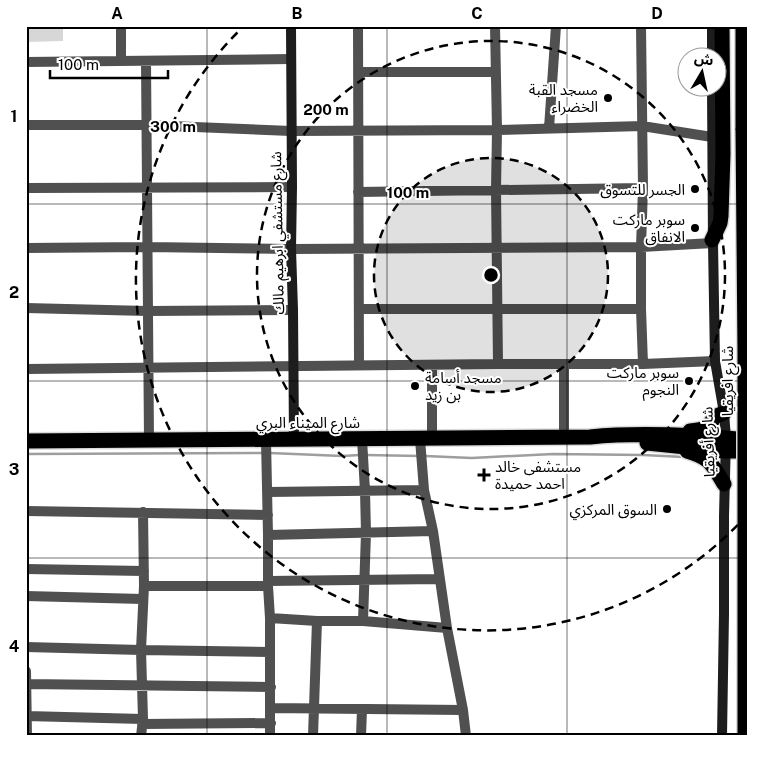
<svg xmlns="http://www.w3.org/2000/svg" width="774" height="762" font-family="'Public Sans','Noto Sans Arabic',sans-serif">
	<style>
		.green { fill: #d7d7d7 }
		.lines { fill: none; stroke-linecap: round; stroke-linejoin: round }
		.stream { stroke: #9e9e9e; stroke-width: 2.5 }
		.highway-casing { stroke: #dbdbdb; stroke-width: 18 }
		.street { stroke: #505050; stroke-width: 10 }
		.secondary { stroke: #1d1d1d; stroke-width: 10 }
		.highway { stroke: #000; stroke-width: 15 }
		.highway-bridge-casing { stroke: #dbdbdb; stroke-width: 18; stroke-linecap: butt }
		.highway-bridge { stroke: #000; stroke-width: 15 }
		.grid { fill: none; stroke: #000; stroke-width: 1; stroke-opacity: 0.55 }
		.ring { fill: none; stroke: #000; stroke-width: 2.5; stroke-dasharray: 9 6 }
		.poi-dot { fill: #000; stroke: #fff; stroke-width: 2 }
		.labels { text-anchor: middle; dominant-baseline: central; stroke-width: 4; stroke-linejoin: round; paint-order: stroke }
		.poi-label { font-size: 15px; fill: #000; stroke: #fff; text-anchor: end }
		.street-label { font-size: 15px; fill: #000; stroke: #fff }
		.centre { fill: #000; stroke: #fff; stroke-width: 2.5 }
		.ring-label { font-size: 15px; text-anchor: middle; font-weight: bold; fill: #000; stroke: #fff; stroke-width: 4; stroke-linejoin: round; paint-order: stroke }
		.neatline { fill: none; stroke: #000; stroke-width: 2 }
		.grid-label { font-size: 16px; text-anchor: middle; font-weight: bold; fill: #000 }
	</style>
	<rect width="100%" height="100%" fill="#fff"/>
	<path class="green" d="M26,26H63V41L26,42Z"/>
	<g class="lines">
		<path class="stream" d="M270,453L342,456L360,455
			M26,454L265,453
			M365,455L420,456
			M425,456L472,458L553,454L643,455L684,457"/>
		<g class="highway-casing">
			<path id="highway" d="M743,26V130
				M712,240L720,223L721,216L723,154L722,26
				M690,431C702,430 709,429 714,417L724,413
				M26,441L590,437C643,432 695,435 748,440
				M647,443L725,451H748
				M687,451C711,458 712,464 724,484"/>
		</g>
		<path class="street" d="M358,26L359,365
			M495,26L497,130L496,190L498,364
			M641,26L643,188L641,247V309L643,364
			M121,61V26
			M146,61L149,441
			M26,62L291,59
			M358,72H495
			M26,125H146L291,131L497,130L642,126L712,137
			M549,128L556,26
			M26,188L292,187
			M358,192L643,188
			M26,248L147,247L291,249L641,247L713,243
			M26,308L147,311L293,310
			M359,309H641
			M564,364V438
			M26,369L498,364H643L715,361
			M362,439L365,491L366,533L363,621
			M420,439L424,490L433,531L447,628L463,710L466,736
			M432,439V365
			M266,440L268,535V586L270,618V736
			M268,492L424,490
			M26,511L268,515
			M268,535L433,531
			M26,569L144,571
			M268,581L440,579
			M144,586H268
			M26,596L143,599
			M270,618L317,621H363L447,628
			M26,647L141,650L270,652
			M26,671L27,736
			M26,684L271,687
			M271,708L463,710
			M26,716L143,719
			M142,724L271,723
			M141,736L143,719L141,650L144,586L143,512
			M313,736L317,621
			M361,736L362,709"/>
		<path class="secondary" d="M291,26L292,187L291,249L293,310L294,440
			M712,58V26
			M712,88L713,243L715,361L724,413L726,438L724,516V614L722,736"/>
		<use href="#highway" class="highway"/>
		<g class="highway-bridge-casing">
			<path id="highway-bridge" d="M743,130L745,352V736"/>
		</g>
		<use href="#highway-bridge" class="highway-bridge"/>
	</g>
	<path class="grid" d="M207,26V736M387,26V736M567,26V736M26,204H748M26,381H748M26,558H748"/>
	<circle cx="491" cy="275" r="117" fill="#000" fill-opacity=".12"/>
	<g class="ring">
		<circle cx="491" cy="275" r="117"/>
		<circle cx="491" cy="275" r="234"/>
		<path d="M748 514A351 351 0 1 1 243 27"/>
	</g>
	<g class="poi-dot">
		<circle cx="608" cy="98" r="5"/>
		<circle cx="695" cy="189" r="5"/>
		<circle cx="695" cy="228" r="5"/>
		<circle cx="689" cy="381" r="5"/>
		<circle cx="415" cy="386" r="5"/>
		<path d="M481.5 467.5h5v5h5v5h-5v5h-5v-5h-5v-5h5z"/>
		<circle cx="667" cy="509" r="5"/>
	</g>
	<g class="labels">
		<g class="poi-label">
			<text x="598" y="89">مسجد القبة<tspan x="598" dy="17">الخضراء</tspan></text>
			<text x="685" y="189">الجسر للتسوق</text>
			<text x="685" y="219">سوبر ماركت<tspan x="685" dy="17">الانفاق</tspan></text>
			<text x="679" y="372">سوبر ماركت<tspan x="679" dy="17">النجوم</tspan></text>
			<text x="425" y="377" text-anchor="start">مسجد أسامة<tspan x="425" dy="17">بن زيد</tspan></text>
			<text x="495" y="466" text-anchor="start">مستشفى خالد<tspan x="495" dy="17">احمد حميدة</tspan></text>
			<text x="657" y="509">السوق المركزي</text>
		</g>
		<g class="street-label">
			<text transform="translate(277 233) rotate(-91)">شارع مستشفي ابرهيم مالك</text>
			<text transform="translate(727 381) rotate(-90)">شارع افريقيا</text>
			<text x="308" y="422">شارع الميناء البري</text>
			<text transform="translate(708 442) rotate(-92)">شارع أفريقيا</text>
		</g>
	</g>
	<circle cx="491" cy="275" r="8" class="centre"/>
	<g class="ring-label">
		<text x="326" y="115">200 m</text>
		<text x="173" y="132">300 m</text>
		<text x="408" y="198">100 m</text>
	</g>
	<rect width="774" height="762" fill="none" stroke="#ffffff" stroke-width="55"/>
	<g transform="translate(702 72) rotate(9)"><circle r="24" fill="#ffffff" stroke="#999999"/>
	<path d="M0-4L9 19L0 12L-9 19Z" fill="#000000"/>
	<text y="-8" font-size="14" font-weight="bold" text-anchor="middle" fill="#000000">ش</text>
	</g>
	<path d="M50 70v8h118v-8" fill="none" stroke="#000000" stroke-width="2.5"/>
	<text x="58" y="70" font-size="15" fill="#000000" stroke="#ffffff" stroke-width="4" paint-order="stroke">100 m</text>
	<rect x="28" y="28" width="718" height="706" class="neatline"/>
	<g class="grid-label">
		<text x="117" y="19">A</text>
		<text x="297" y="19">B</text>
		<text x="477" y="19">C</text>
		<text x="657" y="19">D</text>
		<text x="14" y="122">1</text>
		<text x="14" y="298">2</text>
		<text x="14" y="475">3</text>
		<text x="14" y="652">4</text>
	</g>
</svg>
